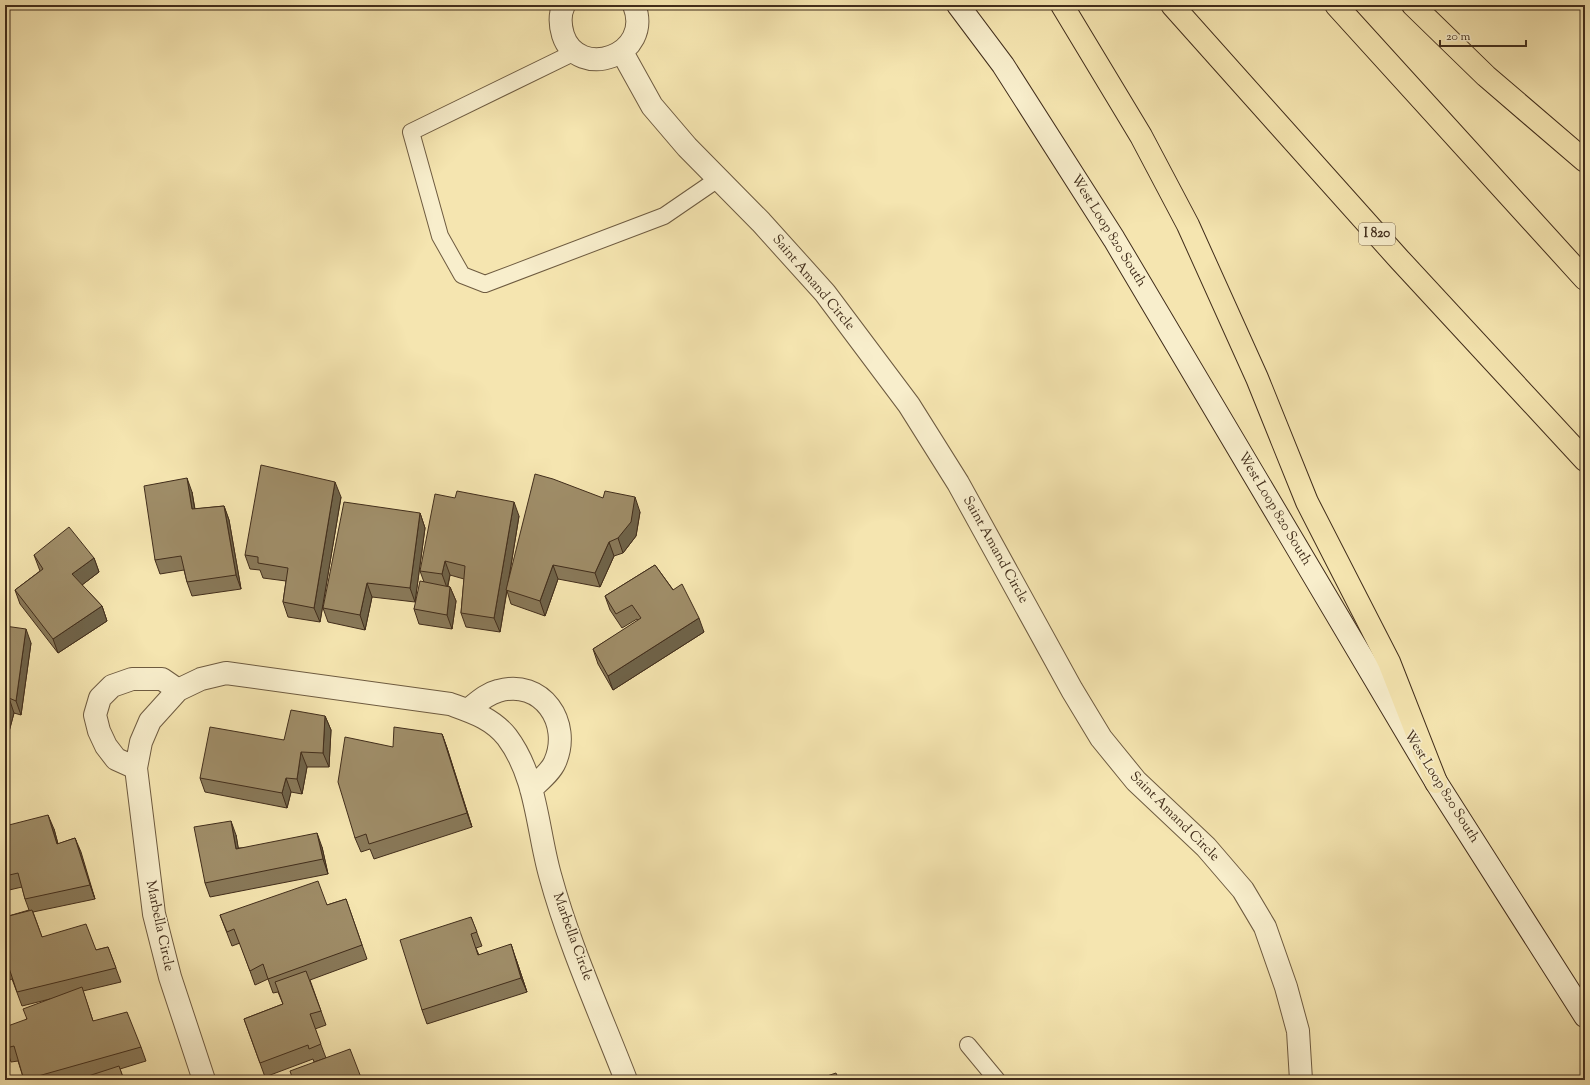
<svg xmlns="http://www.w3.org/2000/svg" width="1590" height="1085" font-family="'Sorts Mill Goudy',serif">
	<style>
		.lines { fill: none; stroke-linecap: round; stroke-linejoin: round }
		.lane-casing { stroke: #6e5b40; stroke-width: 18 }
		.street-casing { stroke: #6e5b40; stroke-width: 24 }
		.secondary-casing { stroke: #412d1b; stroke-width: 24 }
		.highway-casing { stroke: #412d1b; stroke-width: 24 }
		.lane { stroke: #f8eecc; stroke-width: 16 }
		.street { stroke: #f8eecc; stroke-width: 22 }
		.secondary { stroke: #f8eecc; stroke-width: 22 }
		.highway { stroke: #f5e5b0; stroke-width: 22 }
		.wall { fill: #897959; stroke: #412d1b }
		.shaded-wall { fill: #6f6349; stroke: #412d1b }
		.building { fill: #9f8d68; stroke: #412d1b }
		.labels { text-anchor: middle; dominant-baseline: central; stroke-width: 3.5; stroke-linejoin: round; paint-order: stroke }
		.shield { fill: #f8eecc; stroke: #786750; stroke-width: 1 }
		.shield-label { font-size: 13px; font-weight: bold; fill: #412d1b }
		.street-label { font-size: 14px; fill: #412d1b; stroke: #f8eecc }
	</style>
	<rect width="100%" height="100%" fill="#f5e5b0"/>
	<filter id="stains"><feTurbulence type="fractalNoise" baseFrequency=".005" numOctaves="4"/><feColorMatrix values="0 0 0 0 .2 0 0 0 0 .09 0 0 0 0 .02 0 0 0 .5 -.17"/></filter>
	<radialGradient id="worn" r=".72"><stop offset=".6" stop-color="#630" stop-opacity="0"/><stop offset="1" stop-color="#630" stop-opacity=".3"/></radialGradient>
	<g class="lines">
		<g class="lane-casing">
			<path id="lane" d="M575,52L411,132L440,236L462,275L485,284L664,216L718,179
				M968,1045L997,1080"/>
		</g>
		<g class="street-casing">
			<path id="street" d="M564,5C559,15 560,25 563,35C578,81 654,56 634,5
				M622,52L652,106L687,147L761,222L825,293L909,405L958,483L1072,690L1101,738L1136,781L1206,847L1243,890L1265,927L1286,987L1298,1031L1301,1080
				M468,710C477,703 486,694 498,691C542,678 572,723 555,762C551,772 538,782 531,789
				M136,768L116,759L106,746L99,731L95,715L100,698L112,686L132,679H162L178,690
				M204,1080L170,977L154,914L136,768L141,742L150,721L178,690L201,679L226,673L450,704C472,712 492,718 507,737C537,777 537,829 550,875C569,945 600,1013 626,1080"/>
		</g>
		<g class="secondary-casing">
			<path id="secondary" d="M958,5L1003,65L1114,239L1436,782L1585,1016"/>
		</g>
		<g class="highway-casing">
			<path id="highway" d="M1062,5L1141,136L1188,225L1257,378L1307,502L1389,662L1436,782
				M1172,5L1399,259L1585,460
				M1336,5L1585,279
				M1413,5L1486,76L1585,161"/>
		</g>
		<use href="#lane" class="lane"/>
		<use href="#street" class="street"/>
		<use href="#secondary" class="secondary"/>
		<use href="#highway" class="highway"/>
	</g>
	<path class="wall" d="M192,492L195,509L224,506L229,520L241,589L192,596L187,582L184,570L160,574L155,560Z
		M341,497L320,622L288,617L283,602L286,581L263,578L260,570L250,569L245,555Z
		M603,498L640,512L636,536L623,553L614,556L600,587L558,579L545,616L511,604L507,591L500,632L466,627L461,613L464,579L450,575L448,586L450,587L456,601L452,629L419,624L414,609L424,582L420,571L519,516L508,584Z
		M420,513L425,528L415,602L372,597L365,630L328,622L323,608Z
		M34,555L94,558L99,572L82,585L102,606L107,621L58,653L20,604L15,590L40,571Z
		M655,565L704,632L613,690L598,664L593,649L638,621L637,619L622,628L610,610L605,596Z
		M5,626L31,643L21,715L14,713L7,739H5Z
		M325,716L331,730L329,767H307L302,794L291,792L287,808L205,792L200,778L284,740Z
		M442,734L447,748L472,827L374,859L370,849L361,852L355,838L393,747Z
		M5,826L54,829L58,844L75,838L95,899L33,912L42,937L96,950L108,947L121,982L83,991L93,1021L141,1047L146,1061L120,1069L124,1080H24L18,1061L11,1062L6,1048L26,1019L50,999L22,1006L12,979L5,982V917L29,910L25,899L22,887L5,891Z
		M236,835L238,848L322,847L328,874L210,897L205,883Z
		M346,899L367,959L310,980L326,1025L315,1029L326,1058L314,1062L313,1059L265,1077L244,1019L283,1004L278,992L273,993L268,979L255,985L240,943L232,946L220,915L327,905Z
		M471,917L482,946L476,948L479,955L516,959L527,992L427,1024L422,1010Z"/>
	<path class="shaded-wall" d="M187,478L192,492L197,524L192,509Z
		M335,482L341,497L320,622L314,608Z
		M635,497L640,512L636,536L623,553L618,538Z
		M514,502L519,516L500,632L494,618Z
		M224,506L229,520L241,589L236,575Z
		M420,513L425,528L415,602L410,588Z
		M609,542L614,556L600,587L595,573Z
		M94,558L99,572L78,588L72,574Z
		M445,561L450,575L447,588L442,574Z
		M553,565L558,579L545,616L540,601Z
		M367,583L372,597L365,630L360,615Z
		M450,587L456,601L452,629L447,615Z
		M102,606L107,621L58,653L53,639Z
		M699,618L704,632L613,690L608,676Z
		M26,629L31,643L21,715L16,701Z
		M9,698L14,713L7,739L5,733V713Z
		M325,716L331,730L329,767L323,753Z
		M442,734L447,748L472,827L467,813Z
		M301,752L307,767L302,794L297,779Z
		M286,778L291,792L287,808L282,793Z
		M48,815L54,829L62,859L57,844Z
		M231,821L236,835L241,863L236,849Z
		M317,833L322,847L328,874L323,859Z
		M75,838L81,852L95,899L90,885Z
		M511,944L527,992L521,978Z"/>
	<path class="building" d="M261,465L335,482L314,608L283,602L288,568L258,563V557L245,555Z
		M535,474L553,479L603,498L605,491L635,497L631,522L618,538L609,542L595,573L553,565L540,601L506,590Z
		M187,478L192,509L224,506L236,575L187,582L181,556L155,560L144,486Z
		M457,491L514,502L494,618L461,613L465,566L445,561L442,574L420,571L435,494L455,498Z
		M344,502L420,513L410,588L367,583L360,615L323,608Z
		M69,527L94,558L72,574L102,606L53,639L15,590L43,569L34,555Z
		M655,565L673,590L682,584L699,618L608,676L593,649L641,618L632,605L616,614L605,596Z
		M420,581L450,587L447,615L414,609Z
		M5,626L26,629L16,701L9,698L5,713Z
		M291,710L325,716L323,753L301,752L297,779L286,778L282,793L200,778L210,727L284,740Z
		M394,727L442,734L467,813L369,844L366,834L355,838L338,782L345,737L393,747Z
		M48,815L57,844L75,838L90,885L25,899L18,873L5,876V826Z
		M231,821L236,849L317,833L323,859L205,883L194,827Z
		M318,881L327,905L346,899L362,945L268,979L263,964L250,971L234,929L227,932L220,915Z
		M32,910L42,937L86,924L96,950L108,947L116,968L17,992L8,965H5V917Z
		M471,917L477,932L471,934L478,955L511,944L521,978L422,1010L400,940Z
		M306,971L321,1011L310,1014L321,1044L309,1049L308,1045L260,1063L244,1019L283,1004L275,982Z
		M82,987L93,1021L127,1012L141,1047L24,1080L14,1046L6,1048L5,1044V1027L27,1019L23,1009Z
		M350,1049L362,1080H293L290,1071Z
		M119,1066L124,1080H76Z
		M836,1073L839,1080H815Z"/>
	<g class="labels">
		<rect class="shield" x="1359" y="223" width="36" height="22" rx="3"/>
		<g class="shield-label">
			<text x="1377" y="234">I 820</text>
		</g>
		<g class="street-label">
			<text transform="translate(1108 231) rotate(58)">West Loop 820 South</text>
			<text transform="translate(813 283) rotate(50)">Saint Amand Circle</text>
			<text transform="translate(1274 509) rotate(59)">West Loop 820 South</text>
			<text transform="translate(995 550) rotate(61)">Saint Amand Circle</text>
			<text transform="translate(1441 787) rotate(58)">West Loop 820 South</text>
			<text transform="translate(1174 817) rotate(45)">Saint Amand Circle</text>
			<text transform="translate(159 926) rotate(78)">Marbella Circle</text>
			<text transform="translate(572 937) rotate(70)">Marbella Circle</text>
		</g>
	</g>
	<rect width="1590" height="1085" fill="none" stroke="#f5e5b0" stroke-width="20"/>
	<rect x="6" y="6" width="1578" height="1073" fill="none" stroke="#412d1b" stroke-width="2"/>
	<rect x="10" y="10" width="1570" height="1065" fill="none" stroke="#412d1b"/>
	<path d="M1440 40v6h86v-6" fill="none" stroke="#412d1b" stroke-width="2"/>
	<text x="1446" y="40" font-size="12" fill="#412d1b" stroke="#f8eecc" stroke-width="3" paint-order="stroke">20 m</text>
	<rect width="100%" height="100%" filter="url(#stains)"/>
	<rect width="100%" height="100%" fill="url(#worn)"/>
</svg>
